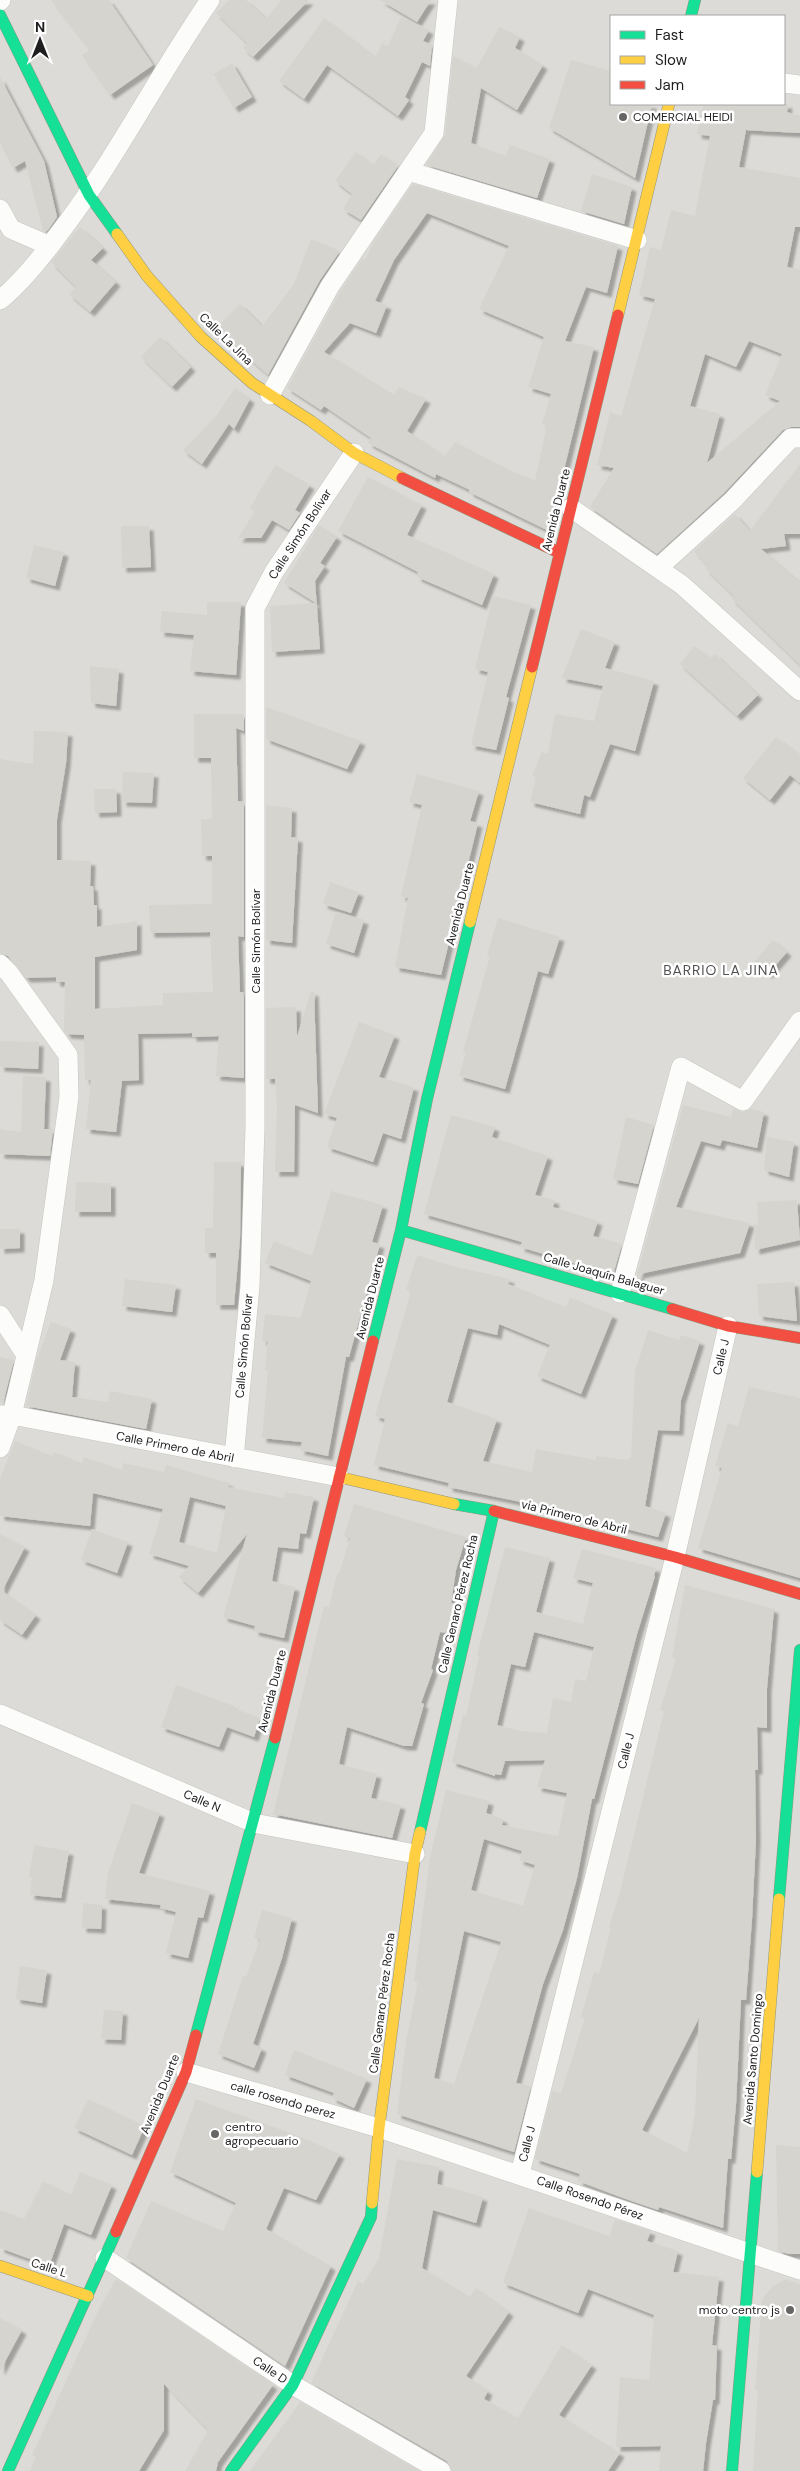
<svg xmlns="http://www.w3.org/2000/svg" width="800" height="2471" font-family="'DM Sans',sans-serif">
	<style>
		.residential { fill: #dcdbd7; fill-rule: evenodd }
		.building { fill: #d6d4cf; fill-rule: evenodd; filter: url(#shadow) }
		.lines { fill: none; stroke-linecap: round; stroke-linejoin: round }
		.street-casing { stroke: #c5c5c2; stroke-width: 20 }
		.fast-casing { stroke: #91977d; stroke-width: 12 }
		.slow-casing { stroke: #91977d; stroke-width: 12 }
		.jam-casing { stroke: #91977d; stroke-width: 12 }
		.street { stroke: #fcfcfb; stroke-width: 19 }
		.fast { stroke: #16e098; stroke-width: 11 }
		.slow { stroke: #ffcf43; stroke-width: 11 }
		.jam { stroke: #f24e42; stroke-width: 11 }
		.poi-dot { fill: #666664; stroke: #fff; stroke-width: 2 }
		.labels { text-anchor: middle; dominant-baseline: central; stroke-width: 5; stroke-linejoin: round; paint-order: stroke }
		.poi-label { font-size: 12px; fill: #1e1e1e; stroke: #fff; text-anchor: start }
		.street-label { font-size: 12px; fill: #1e1e1e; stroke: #fff }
		.neighbourhood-label { font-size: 14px; letter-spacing: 1px; fill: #515151; stroke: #fff }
	</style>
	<defs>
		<filter id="shadow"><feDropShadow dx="4.5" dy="4.5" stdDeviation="1" flood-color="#0004"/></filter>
	</defs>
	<rect width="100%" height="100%" fill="#edece6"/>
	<path class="residential" d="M0,0H800V2471H0ZM611,16H784V104H611Z"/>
	<path class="building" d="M51,0H109L153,65L110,95L82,55L90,50Z
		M229,0H246L266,19L281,0H309L253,57L243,48L247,43L216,13Z
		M380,0H431L417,22Z
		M401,17L429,30L423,41L432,45L430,66L422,62L405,97L409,100L398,116L327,65L304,99L279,81L324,18L375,57L382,43L388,46Z
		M499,27L520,37L515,48L543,65L517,110L481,88L471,143L506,156L510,145L550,159L537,198L426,165L445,135L453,56L477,68Z
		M571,60L611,71V104H652L635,178L549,128Z
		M232,63L252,97L234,108L214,74Z
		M0,77L44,161L57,217L48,230L43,231L25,161L13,168L0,143Z
		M704,104H788L787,112L800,116V133L746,130L739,167L800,178V227H795L787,267L800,270V427H791L783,430L724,493L657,554L590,507L614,468L597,465L610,412L621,416L655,299L639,295L650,247L661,250L671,210L695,216L710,136L697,134ZM749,341L782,354L765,395L780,401L707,463L720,414L690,406L705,354L736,367Z
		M356,152L373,166L381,154L398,166L361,220L343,209L352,194L335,181Z
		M592,174L632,187L624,224L581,211Z
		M413,184L618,246L607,293L586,287L565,341L594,347L549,531L469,492L470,490L436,474L435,478L368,443L371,438L324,406L321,410L287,388L340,292L362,259L365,260L374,241ZM427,213L509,246L479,309L544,337L528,387L551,394L542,424L547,425L535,480L515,473L455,442L445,456L407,431L426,399L399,387L394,395L324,352L350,323L376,333L387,305L375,301L394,260Z
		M80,227L103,248L91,260L116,282L90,312L69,294L76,287L51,262Z
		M311,239L340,251L320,280L268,375L215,329L240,304L262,326L294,284Z
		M160,337L191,367L172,387L141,357Z
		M235,388L250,399L234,429L229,424L202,464L183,450L216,416Z
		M800,464V534H784L786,546L761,549L800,583V665L731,598L734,596L706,569L708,567L694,551L735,514L750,531Z
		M275,465L310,485L295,510L300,513L289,530L272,520L261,538H238L255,511L250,508Z
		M368,477L422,505L407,535L494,574L482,605L417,577L418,572L338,531Z
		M319,525L337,537L320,563L325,566L315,581L320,649L272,652L270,606L316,603L284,583Z
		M121,526H149L151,567L122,568Z
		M34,545L64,552L55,586L26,578Z
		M493,596L531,605L506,697L509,698L496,750L471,745L488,672L475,669Z
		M207,602H241L236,675L190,671L194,635L160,632L162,611L207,615Z
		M581,629L615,642L605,668L654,681L635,751L610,744L590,797L584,795L580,814L530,802L536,777L532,776L542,752L548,754L555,714L594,721L603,686L562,678Z
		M694,646L711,658L715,654L758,695L737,716L680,664Z
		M90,666L119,669L116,706L91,703Z
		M266,707L361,741L347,769L266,739Z
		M194,714H244V731L236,728L238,801L244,802V937L238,936L240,992H243L244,998V1078L216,1076L219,1036L192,1037V1033L138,1034L139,1080L122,1081L116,1132L86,1129L91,1080H85L84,1035L67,1034L64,1030L65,982H56V977L26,978L8,956L0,953V759L33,764L34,731L68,732L66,763L57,819V860L91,861L90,886H93L94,905H97V927L137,921V950L95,957V1009L163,1005V993L213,992L210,932L150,933L149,905L212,904V856H202L201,819H212L211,758H194Z
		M776,737L800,755V783L790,775L770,800L743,778Z
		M123,772L154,773L152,803L122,802Z
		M417,774L479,791L470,821L478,823L441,975L395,967L408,898L401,896L422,805L409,802Z
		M94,789H116L117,812L95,813Z
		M266,805L292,808L291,837L298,838L292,943L266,940Z
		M330,882L359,892L351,913L323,904Z
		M336,912L364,920L354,953L326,944Z
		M498,918L560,937L548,974L538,971L505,1089L459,1076L466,1052L463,1051L490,956L487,955Z
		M773,940L787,952L768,974L754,962Z
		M311,991L314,992L318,1113L295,1105L294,1172H275L277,1105L275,1079H266V1008L296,1007L297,1037Z
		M359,1022L395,1035L379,1077L414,1087L401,1139L383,1133L373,1162L327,1147L337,1118L324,1114Z
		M0,1041L39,1042L38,1069L0,1067Z
		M23,1076L46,1077L44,1129H53L50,1156L0,1154V1129L21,1132Z
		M683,1105L731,1117L733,1108L742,1112L751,1109L764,1112L757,1148L722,1140L720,1146L701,1141L676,1207L750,1223L740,1253L639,1274L640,1280L636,1279Z
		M451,1115L495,1127L492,1137L548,1156L535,1195L555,1200L553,1207L598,1221L593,1236L622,1244L613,1275L520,1247L522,1242L424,1214Z
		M626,1117L654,1125L638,1184L613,1179Z
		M767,1137L794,1142L789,1177L764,1170Z
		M214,1162H241L240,1239L234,1305H216V1253H205V1228H213Z
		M76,1182L111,1183V1212H75Z
		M331,1191L383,1205L372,1242L380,1244L349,1357H346L328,1456L300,1450L302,1442L262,1438L268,1370H265L268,1341H262L265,1314L301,1318L311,1281L265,1263L274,1241L312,1256Z
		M797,1200L800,1240L755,1250L754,1224L758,1225L757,1202Z
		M0,1229H20V1248L0,1249Z
		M417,1255L448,1265L510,1279L508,1284L566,1307L570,1297L613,1315L581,1394L537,1376L550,1345L499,1324L497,1335L468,1328L447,1402L497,1419L483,1461L532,1472L536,1449L596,1460V1456L628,1460L629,1457L631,1458L635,1371L648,1330L679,1340L681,1335L700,1341L681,1400L679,1431L658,1430L645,1506L666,1513L658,1537L580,1517V1514L448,1487L449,1483L374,1465L385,1419L375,1416L411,1291L406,1290Z
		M125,1279L176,1285L172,1312L122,1306Z
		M794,1282L797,1321L759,1316L757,1284Z
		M51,1322L71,1329L60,1360L75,1362L72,1397L108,1402L110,1391L152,1399L146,1429L26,1406L36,1361Z
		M0,1357L14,1360L3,1403L0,1402Z
		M749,1387L800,1398V1578L698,1548L722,1468L715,1466L728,1423L738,1426Z
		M15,1441L52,1456L54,1452L82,1463L84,1457L122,1470L123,1463L164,1472L166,1465L229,1483L228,1487L284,1498L285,1492L314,1497L306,1534L300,1533L298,1549L278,1547L272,1581L295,1587L284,1638L254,1631L255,1626L223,1617L247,1534L198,1593L179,1577L189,1566L149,1554L163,1509L93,1493L90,1526L0,1516V1479ZM190,1497L226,1506L217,1553L179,1542Z
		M354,1504L466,1537L456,1570L451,1603L457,1604L450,1633L440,1632L431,1669L433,1670L421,1703L424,1704L412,1746H404L347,1727L339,1764L377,1774L371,1798L401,1805L392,1838L273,1814L324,1606L329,1607L337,1573L339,1574L350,1538L344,1536Z
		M92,1529L128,1542L117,1573L81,1560Z
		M0,1534L25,1547L2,1591L36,1615L22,1635L0,1620Z
		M505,1547L550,1558L536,1612L583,1624L593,1583L573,1578L582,1549L656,1568L654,1576H655L637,1634L594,1799H592L577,1878L563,1930L543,1984L516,2083L531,2086L514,2152L397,2114L406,2042L418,1982H414L430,1857L446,1790L489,1801L486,1813L503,1819L502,1825L558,1836L567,1793L537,1787L545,1760L505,1761L501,1775L495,1774V1776L452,1762L463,1715L466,1716L479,1656L477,1655ZM534,1632L594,1647L586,1681L575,1679L571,1702L553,1698L547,1733L520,1731L497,1725L511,1664L525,1667ZM484,1839L522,1851L519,1860L535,1865L523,1906L471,1890ZM464,1931L501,1942L454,2084L434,2078Z
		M685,1585L774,1609L767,1688V1728L757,1727L758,1770H755L756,1839L752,1919L746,2000H741L736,2104L731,2159H728L723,2228L659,2207L658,2210L623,2198L578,2181L580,2174L535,2159L552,2091L561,2093L585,2018L581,2017L594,1972L599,1974L611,1928L609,1927L620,1892L664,1711L660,1710L676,1659L672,1657ZM699,2018L695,2115L687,2153L642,2130Z
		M176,1685L234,1706L233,1708L260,1718L254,1737L227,1727L219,1747L161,1727Z
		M132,1803L160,1813L139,1873L210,1891L203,1918L198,1917L188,1958L166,1953L176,1912L160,1908L161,1905L105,1899L108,1873Z
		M34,1845L69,1851L61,1898L30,1895L32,1877H29Z
		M83,1903L102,1905L101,1929L82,1928Z
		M262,1910L292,1918L282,1958L253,2044L262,2048L254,2068L218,2054L243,1976L246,1977L260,1939L254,1938Z
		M20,1966L47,1970L42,2003L16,1999Z
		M104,2010L123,2011L121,2040L101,2039Z
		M294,2050L367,2079L354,2108L332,2098L334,2093L285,2075Z
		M88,2099L145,2126L132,2155L74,2128Z
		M196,2099L293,2134L340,2154L316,2200L284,2188L266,2229L331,2266L285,2366L126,2258L151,2201L223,2231L236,2203L170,2172Z
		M776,2145L800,2147V2254H789L778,2251Z
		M397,2159L439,2167L437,2184L483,2197L476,2223L433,2210L422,2268L470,2297L476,2288L509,2312L466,2376L488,2391L484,2399L518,2418L562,2345L592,2365L559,2415L620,2453L608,2471H452L447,2461L311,2383L358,2281L363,2284L379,2258Z
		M80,2172L112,2185L91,2235L64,2224L49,2266L0,2248V2210L24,2219L43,2181L71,2195Z
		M529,2208L609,2236L615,2219L651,2231L647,2241L678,2251L673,2272L719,2277L712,2345L717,2346L715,2400H713L706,2443L703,2471H659L661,2446L616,2447L620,2377L649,2380L654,2315L588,2289L578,2313L503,2283Z
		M116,2279L273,2385L218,2462L216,2471H185L208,2430L164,2384V2430L139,2471H30L36,2457L32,2455L100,2307Z
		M786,2279L800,2285V2471H753L758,2390H755L762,2299L772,2287Z
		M0,2318L22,2330L0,2371Z
		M300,2402L419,2471H250Z"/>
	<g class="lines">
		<g class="street-casing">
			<path id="street" d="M0,1L1,0
				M784,83L800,85
				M408,171L637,240
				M0,209L11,229L50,246
				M0,300C22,282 41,258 58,235C115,161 157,77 210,0
				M270,395L330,286L434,133L448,0
				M571,508L682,585L800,691
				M658,568L732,501L791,438H800
				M0,964L9,973L68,1055L69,1097L44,1280L12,1415L0,1448
				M620,1293L681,1067L743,1101L800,1021
				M0,1315L26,1355
				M1,1415H12L339,1477
				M234,1458L250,1286L255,1127V608L274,572L354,453
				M0,1714L254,1823L415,1854
				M186,2072L379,2128L800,2270
				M520,2174L675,1557L728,1326
				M105,2258L293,2385L441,2471"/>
		</g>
		<g class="fast-casing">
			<path id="fast" d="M0,15L89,195L117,234
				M691,16L695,0
				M401,1230L672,1309
				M373,1341L401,1230L427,1099L470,922
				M420,1832L494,1511L454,1504
				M779,1899L800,1650
				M196,2035L275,1738
				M8,2471L116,2232
				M231,2471L293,2385L371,2217L372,2203
				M732,2471L757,2172"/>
		</g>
		<g class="slow-casing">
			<path id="slow" d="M117,234L147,276L201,337L252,383L311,421L354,453L402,478
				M618,315L669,104
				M470,922L532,667
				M339,1477L454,1504
				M757,2172L779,1899
				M372,2203L379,2128L415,1854L420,1832
				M0,2266L88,2296"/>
		</g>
		<g class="jam-casing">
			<path id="jam" d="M402,478L560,553
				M532,667L618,315
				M672,1309L728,1326L800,1338
				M494,1511L675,1557L800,1594
				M275,1738L373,1341
				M116,2232L186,2072L196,2035"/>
		</g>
		<use href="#street" class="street"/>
		<use href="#fast" class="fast"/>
		<use href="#slow" class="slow"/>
		<use href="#jam" class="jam"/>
	</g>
	<g class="poi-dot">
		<circle cx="623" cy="117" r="5"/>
		<circle cx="215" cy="2134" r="5"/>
		<circle cx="790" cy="2310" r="5"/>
	</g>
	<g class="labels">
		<g class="poi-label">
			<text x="633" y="117">COMERCIAL HEIDI</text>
			<text x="225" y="2127">centro<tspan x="225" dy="14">agropecuario</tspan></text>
			<text x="780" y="2310" text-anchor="end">moto centro js</text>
		</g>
		<g class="street-label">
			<text transform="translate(226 339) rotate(44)">Calle La Jina</text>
			<text transform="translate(556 510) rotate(-76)">Avenida Duarte</text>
			<text transform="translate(300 534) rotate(-57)">Calle Simón Bolívar</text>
			<text transform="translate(460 904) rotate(-76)">Avenida Duarte</text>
			<text transform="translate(256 941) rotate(-90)">Calle Simón Bolívar</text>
			<text transform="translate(604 1274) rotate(16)">Calle Joaquín Balaguer</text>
			<text transform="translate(370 1298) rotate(-76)">Avenida Duarte</text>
			<text transform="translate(244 1346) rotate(-85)">Calle Simón Bolívar</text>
			<text transform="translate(721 1357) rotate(-77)">Calle J</text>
			<text transform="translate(175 1447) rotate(11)">Calle Primero de Abril</text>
			<text transform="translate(574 1517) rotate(14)">via Primero de Abril</text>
			<text transform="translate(458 1604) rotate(-77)">Calle Genaro Pérez Rocha</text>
			<text transform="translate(272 1691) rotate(-76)">Avenida Duarte</text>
			<text transform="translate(626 1751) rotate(-76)">Calle J</text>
			<text transform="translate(202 1801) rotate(23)">Calle N</text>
			<text transform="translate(382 2003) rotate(-83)">Calle Genaro Pérez Rocha</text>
			<text transform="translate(753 2059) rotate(-85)">Avenida Santo Domingo</text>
			<text transform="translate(160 2094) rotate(-68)">Avenida Duarte</text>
			<text transform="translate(283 2100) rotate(16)">calle rosendo perez</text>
			<text transform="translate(527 2144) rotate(-76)">Calle J</text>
			<text transform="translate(590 2198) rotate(19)">Calle Rosendo Pérez</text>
			<text transform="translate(49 2268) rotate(18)">Calle L</text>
			<text transform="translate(270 2370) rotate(34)">Calle D</text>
		</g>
		<g class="neighbourhood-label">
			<text x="721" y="970">BARRIO LA JINA</text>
		</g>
	</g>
	<rect x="610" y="15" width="175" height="90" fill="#ffffff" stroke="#a5a5a5"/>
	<rect x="620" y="31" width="25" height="8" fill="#16e098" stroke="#a5a5a5"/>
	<text x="655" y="40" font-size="15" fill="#1e1e1e">Fast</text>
	<rect x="620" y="56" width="25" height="8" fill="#ffcf43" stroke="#a5a5a5"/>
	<text x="655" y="65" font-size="15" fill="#1e1e1e">Slow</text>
	<rect x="620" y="81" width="25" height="8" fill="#f24e42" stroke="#a5a5a5"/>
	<text x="655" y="90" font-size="15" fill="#1e1e1e">Jam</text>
	<g transform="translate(40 40)" stroke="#ffffff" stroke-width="4" paint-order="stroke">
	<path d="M0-4L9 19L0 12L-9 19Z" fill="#1e1e1e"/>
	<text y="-8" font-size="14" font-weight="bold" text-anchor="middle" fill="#1e1e1e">N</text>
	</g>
</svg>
